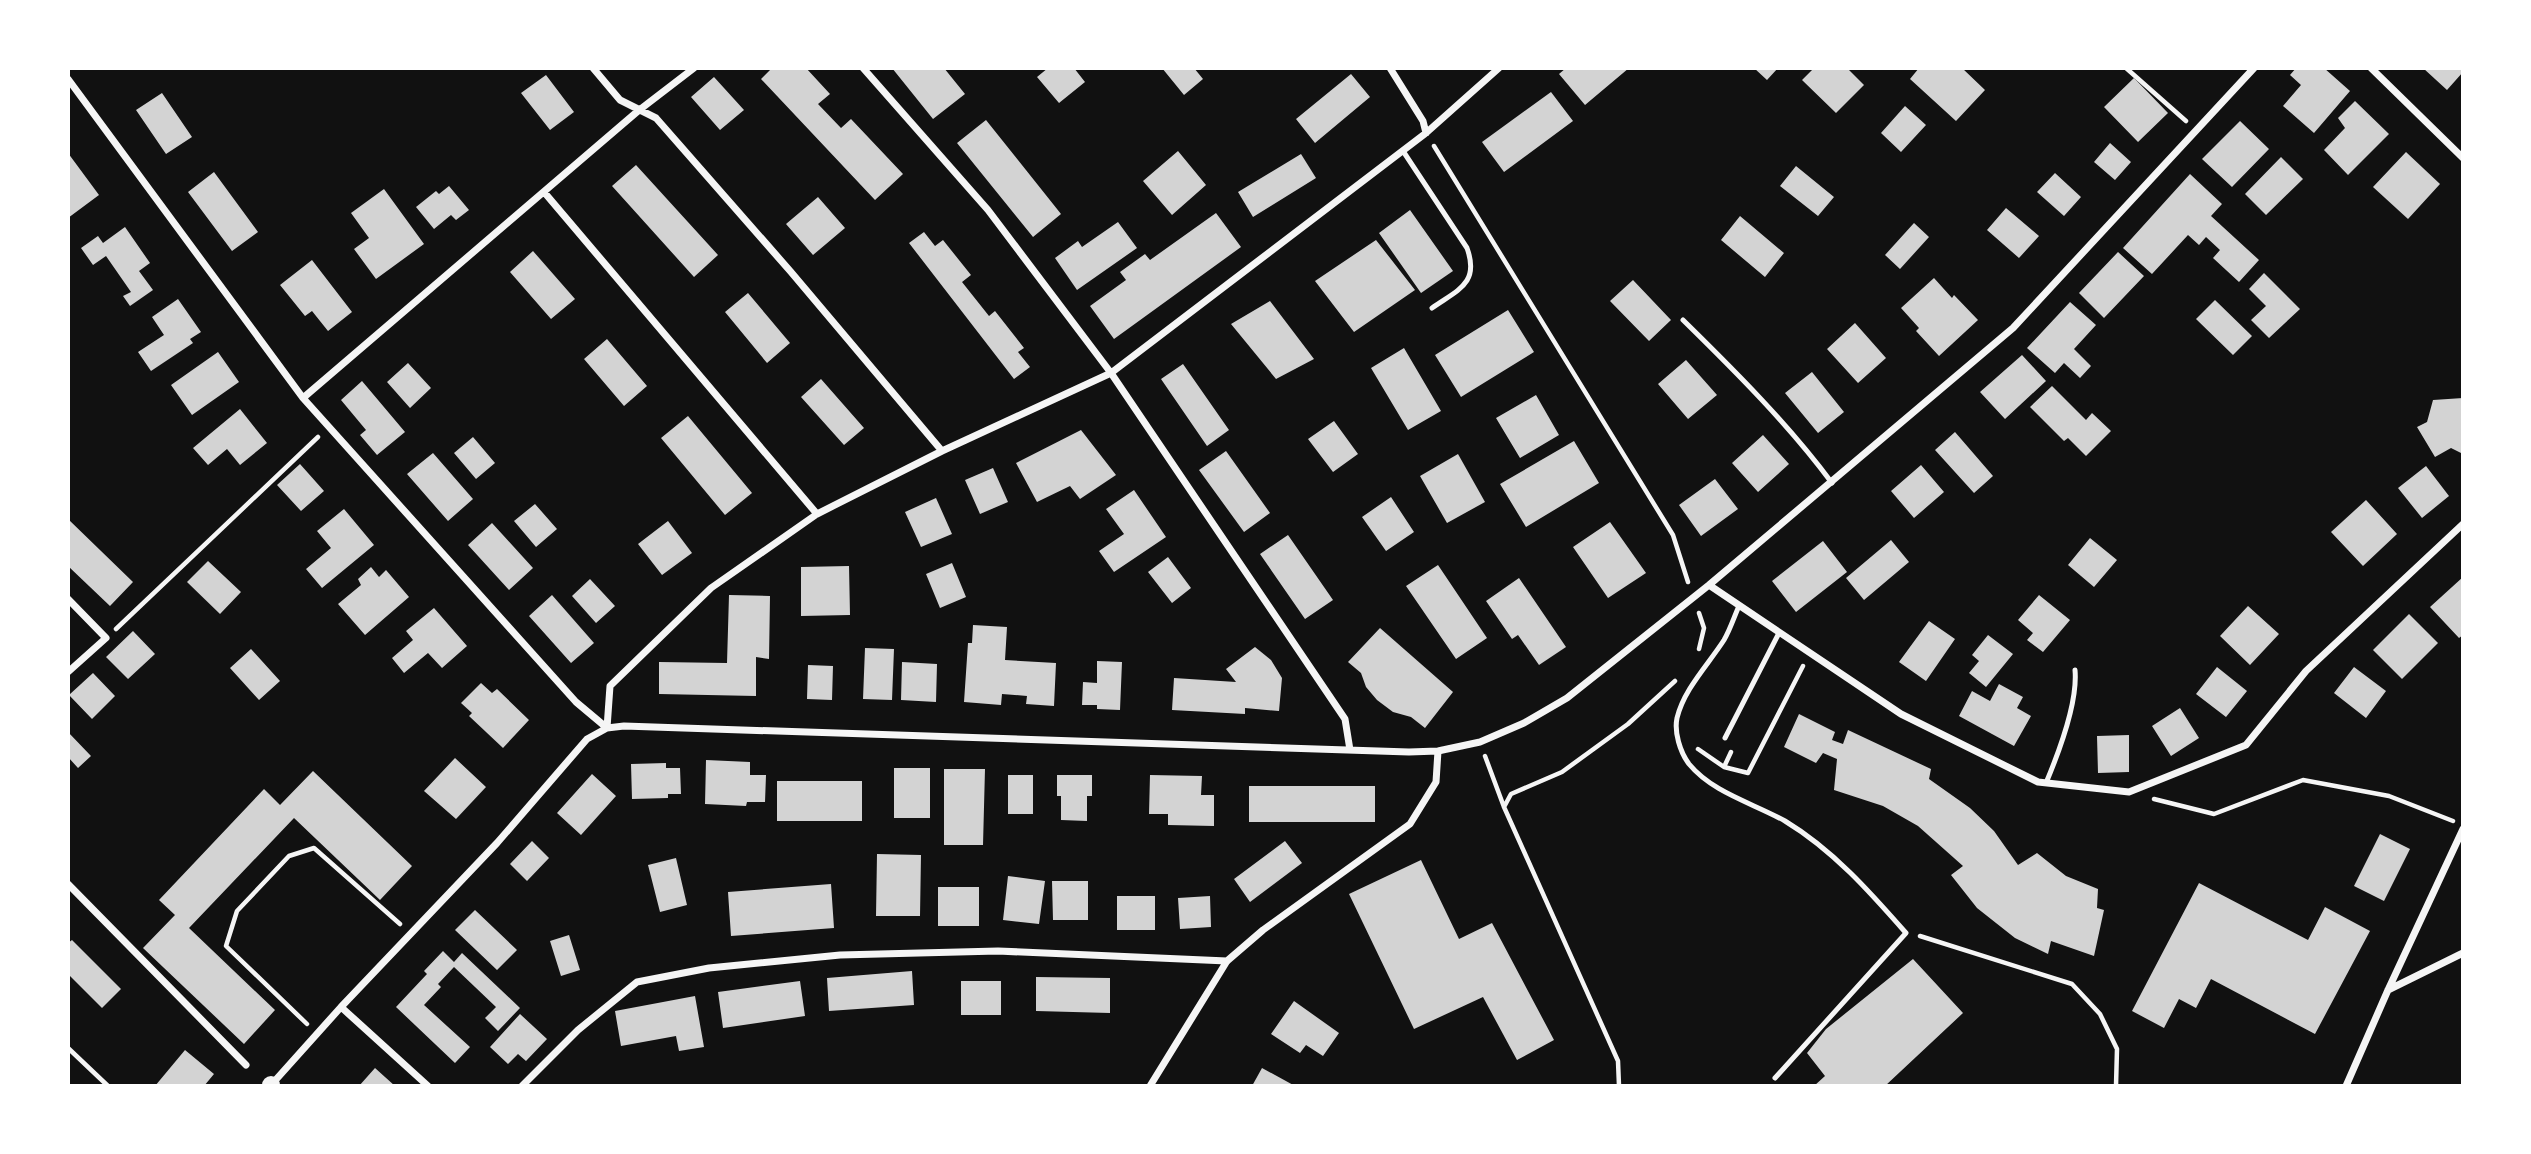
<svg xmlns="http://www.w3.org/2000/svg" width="2531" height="1154" font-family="'Public Sans',sans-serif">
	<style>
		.building { fill: #d3d3d3 }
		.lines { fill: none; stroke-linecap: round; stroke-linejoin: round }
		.path { stroke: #f5f5f5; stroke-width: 4.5 }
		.service { stroke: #f5f5f5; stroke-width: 5 }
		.minor { stroke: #f5f5f5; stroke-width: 7 }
		.primary { stroke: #f5f5f5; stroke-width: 18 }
	</style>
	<rect width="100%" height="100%" fill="#111"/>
	<path class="building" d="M772,68H806L830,94L818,104L841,128L851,119L903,174L875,200L761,79Z
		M892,68H944L965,94L933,119Z
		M1048,68H1074L1085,82L1059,103L1037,77Z
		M1162,68H1194L1203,79L1184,95Z
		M1566,68H1629L1585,105L1559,74Z
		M1754,68H1778L1767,80Z
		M1814,68H1847L1864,85L1836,113L1802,80Z
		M1919,68H1962L1985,90L1956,121L1910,79Z
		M2296,68H2324L2350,91L2314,133L2283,106L2301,85L2290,75Z
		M2423,68H2463V72L2447,90Z
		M1351,74L1370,97L1315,143L1296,119Z
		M546,75L574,112L550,130L521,93Z
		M714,77L744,110L720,130L691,97Z
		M2134,78L2168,113L2138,142L2104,107Z
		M1551,92L1573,121L1504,172L1482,142Z
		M162,93L192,137L166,154L136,110Z
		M2355,101L2389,134L2348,175L2324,150L2345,128L2338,118Z
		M1905,106L1926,125L1901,152L1881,133Z
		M986,120L1061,214L1033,237L957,143Z
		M2240,121L2269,149L2232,187L2202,159Z
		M2110,143L2131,162L2115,180L2094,162Z
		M1178,151L1206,185L1172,215L1143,181Z
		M2406,152L2440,184L2408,219L2373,187Z
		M68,153L99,195L68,218Z
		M1301,154L1316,178L1253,217L1238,192Z
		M2281,157L2303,179L2266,215L2245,194Z
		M636,165L718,255L694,277L612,186Z
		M1796,166L1834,197L1818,216L1780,186Z
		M214,172L258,232L232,251L188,192Z
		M2055,173L2081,197L2064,216L2037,192Z
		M2190,174L2222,204L2211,216L2259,260L2239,282L2213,258L2220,250L2206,237L2199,245L2188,235L2152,274L2123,248Z
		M449,186L469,210L456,220L451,215L434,229L416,207L436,191L439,194Z
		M384,189L424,244L376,279L354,249L369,238L351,213Z
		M818,197L845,228L813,255L786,224Z
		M2006,208L2039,236L2019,258L1987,230Z
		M1410,210L1453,271L1421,293L1379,233Z
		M1216,213L1241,247L1114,339L1090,306L1126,280L1120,272L1145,254L1150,260Z
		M1740,216L1784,253L1765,277L1721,240Z
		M1118,222L1137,248L1077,290L1055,258L1078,241L1082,247Z
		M1914,223L1929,237L1900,269L1885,255Z
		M125,227L150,263L139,271L153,290L130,306L123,296L131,292L106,256L93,265L81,248L98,236L103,243Z
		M924,232L935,246L943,240L971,275L962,282L989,316L995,311L1024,348L1018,352L1030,367L1014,379L909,243Z
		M1376,240L1415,290L1354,332L1315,281Z
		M533,251L575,299L551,319L510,272Z
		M2118,252L2144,276L2104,318L2079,293Z
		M312,260L352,312L328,331L312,311L305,316L280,285Z
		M2264,273L2300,309L2269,338L2251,320L2266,306L2249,289Z
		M1934,278L1952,298L1954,295L1978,320L1939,356L1916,331L1919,328L1901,308Z
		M1633,280L1671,320L1649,341L1610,301Z
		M748,293L790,343L767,363L725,312Z
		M178,299L201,332L190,339L193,343L151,371L138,352L164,335L152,317Z
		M2215,300L2252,336L2233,355L2196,319Z
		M1270,301L1314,359L1276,379L1231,324Z
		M2070,302L2096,325L2074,349L2091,366L2080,378L2064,363L2055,373L2027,348Z
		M1508,310L1534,352L1461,397L1435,355Z
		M1855,323L1886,358L1858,383L1827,349Z
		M607,339L647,386L624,406L584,359Z
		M1404,348L1441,411L1408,430L1371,368Z
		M218,352L239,382L192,415L171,385Z
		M2022,355L2046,381L2005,419L1980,392Z
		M1686,360L1717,395L1688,419L1658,384Z
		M408,363L431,388L410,408L387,382Z
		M1183,364L1229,430L1207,446L1161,379Z
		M1812,372L1844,412L1818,433L1785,393Z
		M821,379L864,428L844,445L801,397Z
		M362,381L405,432L377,455L360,435L366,430L341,400Z
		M2052,386L2086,420L2092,413L2111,431L2086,456L2068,438L2064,441L2030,407Z
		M1536,395L1559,435L1520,458L1496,418Z
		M2463,398V454L2451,448L2435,457L2417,427L2427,422L2433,400Z
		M240,409L267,443L240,465L227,449L208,465L193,448Z
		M688,416L752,493L725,515L661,438Z
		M1334,421L1358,454L1333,472L1308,439Z
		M1081,430L1116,475L1080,499L1070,486L1037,502L1016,463Z
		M1955,432L1993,476L1974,493L1935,450Z
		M1763,435L1789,464L1758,492L1732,463Z
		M473,437L495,463L476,479L454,453Z
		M1574,441L1599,483L1526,527L1500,484Z
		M1226,451L1270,513L1244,532L1199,470Z
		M433,453L473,499L448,521L407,474Z
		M1458,454L1485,502L1447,523L1420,476Z
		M300,464L324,491L301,511L277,485Z
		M1921,465L1944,492L1914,518L1891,491Z
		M2426,466L2449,496L2422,518L2398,488Z
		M993,468L1008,502L980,514L965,480Z
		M1715,479L1738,509L1701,536L1679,505Z
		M1134,490L1166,537L1114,572L1099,551L1124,534L1106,509Z
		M1391,497L1414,532L1386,551L1362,517Z
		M936,498L952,534L921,547L905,512Z
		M2366,500L2397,534L2363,566L2331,532Z
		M535,504L557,529L536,547L514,521Z
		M344,509L374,545L322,588L306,569L331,548L317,531Z
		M68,519L133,582L110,606L68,566Z
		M668,521L692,553L662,575L638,544Z
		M1610,522L1646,573L1608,598L1573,547Z
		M492,523L533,568L509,590L468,545Z
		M1288,535L1333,600L1305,619L1260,554Z
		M2090,538L2117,560L2094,587L2068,565Z
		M1891,540L1909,562L1864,600L1846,578Z
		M1823,541L1847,572L1796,612L1772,581Z
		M1168,557L1191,588L1172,603L1148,572Z
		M208,561L241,592L220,614L187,582Z
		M952,563L966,597L940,608L926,574Z
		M1438,565L1487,638L1456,659L1406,586Z
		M849,566L850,615L801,616V567Z
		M371,567L379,577L386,570L409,597L365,635L338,604L361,585L358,579Z
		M2463,577V635L2459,638L2430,607Z
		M1519,578L1566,647L1539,665L1518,635L1512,639L1486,601Z
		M590,579L615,606L596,623L572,596Z
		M552,595L594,643L571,663L529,616Z
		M729,595L770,596L769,659L756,657V696L659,694V662L727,663Z
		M2039,595L2070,620L2043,652L2027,640L2033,633L2018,620Z
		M2248,606L2279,634L2250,665L2220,636Z
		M434,608L467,646L442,668L428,653L404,673L392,658L413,640L406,631Z
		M2409,614L2438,643L2402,679L2373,650Z
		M1929,621L1955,639L1926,681L1899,662Z
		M973,625L1007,627L1005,660L1056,663L1054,706L1026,704L1027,696L1002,694L1001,705L964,702L968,643H972Z
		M1380,628L1453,692L1425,728L1411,717L1393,712L1377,700L1366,687L1361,673L1348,662Z
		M133,631L155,654L128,679L106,657Z
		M1988,635L2013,654L1986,687L1969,673L1979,661L1972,655Z
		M1255,647L1271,660L1282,678L1279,711L1245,708V714L1172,710L1174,678L1236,682L1226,669Z
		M865,648L894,649L892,700L863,699Z
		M251,649L280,681L259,700L230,668Z
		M1097,661L1122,662L1120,710L1097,709V705H1082L1083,682L1097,683Z
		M902,662L937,664L936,702L901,700Z
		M808,665L833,666L832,700L807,699Z
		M2217,667L2247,691L2226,717L2196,694Z
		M2354,667L2386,691L2366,718L2334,693Z
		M93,673L115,696L92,719L69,695Z
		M481,683L492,693L497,689L529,720L503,748L469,716L472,713L461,703Z
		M1999,684L2023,697L2017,708L2031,716L2014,746L1959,716L1972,691L1990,701Z
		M2180,708L2199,738L2171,756L2152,726Z
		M1799,714L1835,732L1832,740L1843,744L1848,730L1931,769L1929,779L1970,808L1994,831L2018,865L2037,853L2066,876L2098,889L2097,908L2104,910L2094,956L2051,941L2048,954L2015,938L1977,908L1951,875L1963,866L1918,826L1883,806L1834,790L1837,759L1823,753L1816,763L1784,747Z
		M68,732L91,756L78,768L68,757Z
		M2129,735V772L2098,773L2097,736Z
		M455,758L486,787L456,819L424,791Z
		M706,760L750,762V775H766L765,802H747L746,806L705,804Z
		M666,763V768H680L681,794H668V798L632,799L631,764Z
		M894,768H930V818H894Z
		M944,769H985L983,845H944Z
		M313,771L412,866L380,900L294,818L189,928L275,1010L244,1044L143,948L175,915L159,900L264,789L280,805Z
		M592,774L616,796L581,835L557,813Z
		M1008,775H1033V814H1008Z
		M1057,775H1092V796H1087V821L1061,820V796H1057Z
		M1150,775L1202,776L1201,795H1214V826L1168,825V814H1149Z
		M777,781H862V821H777Z
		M1249,786H1375V822H1249Z
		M2380,834L2410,849L2384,901L2354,886Z
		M532,841L549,858L527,881L510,864Z
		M1285,841L1302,863L1250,902L1234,879Z
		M877,854L921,855L920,916H876Z
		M676,858L687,905L660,912L648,865Z
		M1421,860L1459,939L1492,923L1554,1040L1517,1060L1483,997L1414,1029L1349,894Z
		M1008,876L1045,881L1039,924L1003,920Z
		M1052,881H1088V920H1053Z
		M2199,883L2308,940L2325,907L2370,931L2315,1034L2211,979L2196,1008L2179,999L2164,1028L2132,1011Z
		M831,884L834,928L731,936L728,892Z
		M938,887H979V926H938Z
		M1117,896H1155V930H1117Z
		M1210,896L1211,927L1180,929L1178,898Z
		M475,910L517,950L497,970L455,930Z
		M569,935L580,970L561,976L550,941Z
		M72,940L121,989L102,1008L68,974V943Z
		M443,951L454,962L462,953L520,1008L498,1031L485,1018L496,1007L454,967L438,984L441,987L424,1005L470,1047L455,1063L396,1007L427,974L424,971Z
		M1913,959L1963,1013L1885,1086H1814L1825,1076L1807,1053L1826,1029Z
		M912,971L914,1005L829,1011L827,978Z
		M1036,977L1110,978V1013L1036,1011Z
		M800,981L805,1016L723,1028L718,992Z
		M961,981H1001V1015H961Z
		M695,996L704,1047L679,1051L676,1036L621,1046L615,1011Z
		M1294,1001L1339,1033L1323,1056L1306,1045L1300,1053L1271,1034Z
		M520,1014L547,1039L526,1061L518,1054L508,1064L490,1047Z
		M185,1050L214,1074L204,1086H155Z
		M375,1068L395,1086H359Z
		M1262,1068L1295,1086H1252Z"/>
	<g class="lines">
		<path class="path" d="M2126,68L2186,121
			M1434,146L1673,535L1688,582
			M1699,613L1704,628L1699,649
			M116,629L318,437
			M1698,749L1724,767L1748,773L1803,666
			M1485,756L1504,807L1618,1061L1619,1086
			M1724,767L1731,752
			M2154,799L2214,814L2303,780L2389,796L2453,821
			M1504,807L1511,794L1562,772L1628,724L1675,681
			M1920,936L2072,984L2100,1014L2117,1049L2116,1086
			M307,1024L226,946L237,911L289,856L314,848L400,924
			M68,1048L108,1086"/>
		<path class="service" d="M1403,151L1467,248C1480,284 1457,290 1432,308
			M1683,320C1736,372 1788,424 1832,483
			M1739,606C1734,617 1730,630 1724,640C1708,665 1684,689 1677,718C1674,732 1680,752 1689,764C1713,793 1753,803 1785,821C1833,850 1870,892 1906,933L1775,1078
			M1725,738L1779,633
			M2046,783C2059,752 2078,703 2075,670"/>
		<path class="minor" d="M593,68L620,100L656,118L791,272L942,451
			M863,68L988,210L1111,373L1345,719L1350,750
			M1390,68L1423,121L1426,133
			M2371,68L2463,158
			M68,79L303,398L576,702L607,728
			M544,192L817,514
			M303,398L638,111L694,68
			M1709,585L1901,714L2038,782L2129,792L2246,745L2306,671L2463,524
			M68,599L106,638L68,672
			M607,728L610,686L711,588L817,514L942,451L1111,373L1426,133L1499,68
			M68,884L246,1065
			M2388,990L2463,953
			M341,1007L428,1086
			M272,1084L341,1007L497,843L587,739L607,728L624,726L1409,752L1438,751L1480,742L1524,723L1567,698L1709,585L2013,328L2254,68
			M522,1086L578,1030L637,982L709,968L840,955L998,951L1227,961
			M1150,1086L1227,961L1263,930L1410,824L1436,782L1438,751
			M2346,1086L2388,990L2463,829"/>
		<path class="primary" d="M271,1086V1085"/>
	</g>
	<rect width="2531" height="1154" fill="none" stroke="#ffffff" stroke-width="140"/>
</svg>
